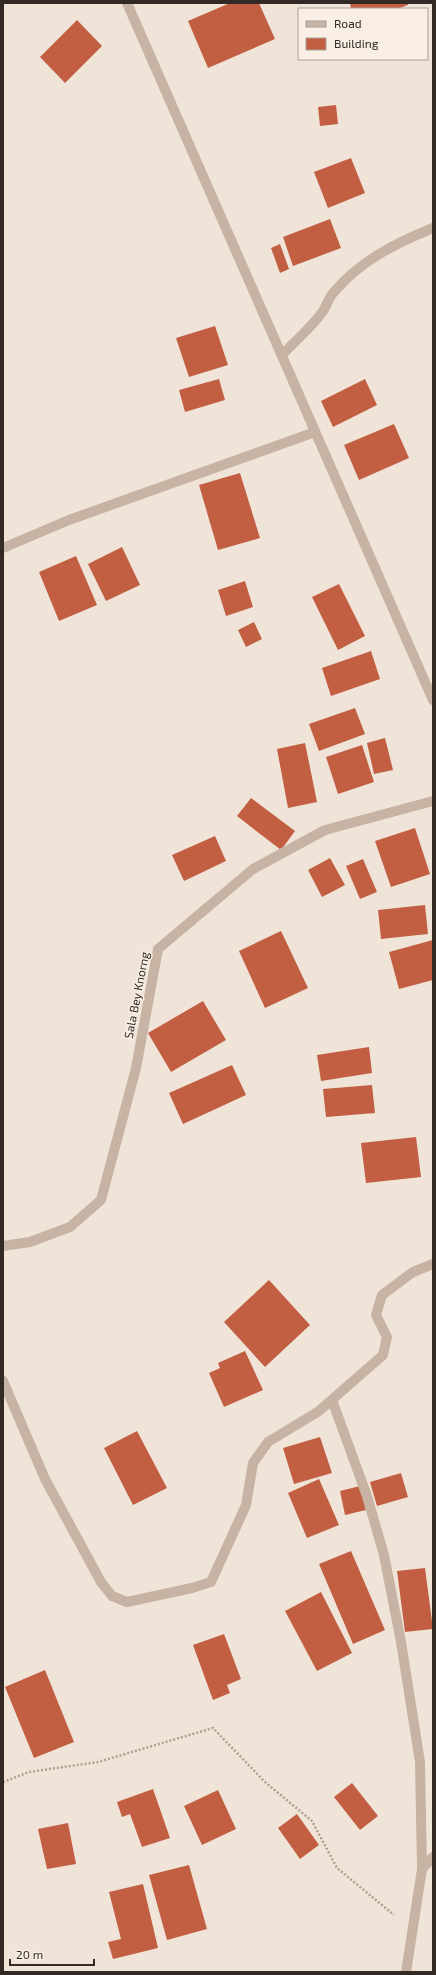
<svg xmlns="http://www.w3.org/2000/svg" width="436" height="1975" font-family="'Exo 2',sans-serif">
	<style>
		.building { fill: #c25f43 }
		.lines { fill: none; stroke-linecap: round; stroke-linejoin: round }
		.path { stroke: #b39d8f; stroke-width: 2.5; stroke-dasharray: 2 2; stroke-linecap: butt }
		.minor { stroke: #c7b3a4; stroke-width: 10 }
		.labels { text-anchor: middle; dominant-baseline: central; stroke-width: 3; stroke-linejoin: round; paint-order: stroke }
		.street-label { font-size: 12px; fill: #332a26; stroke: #f8eee4 }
	</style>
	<rect width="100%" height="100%" fill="#f0e4d8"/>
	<path class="building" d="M230,3H259L275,39L208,68L188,21Z
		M350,3H408V5L397,9H351Z
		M77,20L102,46L65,83L40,57Z
		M336,105L338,124L320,126L318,107Z
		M351,158L365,193L328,208L314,172Z
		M330,219L341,248L293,266L283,237Z
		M280,244L289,269L280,273L271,248Z
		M215,326L228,365L189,377L176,338Z
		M219,379L225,400L185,412L179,390Z
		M365,379L377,405L333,427L321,401Z
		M394,424L409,458L359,480L344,445Z
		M240,473L260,538L218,550L199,485Z
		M122,547L140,585L106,601L88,564Z
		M76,556L97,605L59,621L39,572Z
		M245,581L253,607L226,616L218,590Z
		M339,584L365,636L338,650L312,597Z
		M254,622L262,639L246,647L238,630Z
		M371,651L380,679L331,696L322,668Z
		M355,708L365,734L319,751L309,724Z
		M385,738L393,770L374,774L367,743Z
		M305,743L317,802L288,808L277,749Z
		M362,745L374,782L338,794L326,757Z
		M251,798L295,831L281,850L237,816Z
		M415,828L430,874L391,887L375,841Z
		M215,836L226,861L184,881L172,855Z
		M330,858L345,885L322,897L308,870Z
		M363,859L377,892L360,899L346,866Z
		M425,905L428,934L381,939L378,910Z
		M281,931L308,988L265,1008L239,951Z
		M433,940V980L399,989L389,952Z
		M203,1001L226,1040L171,1072L148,1033Z
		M369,1047L372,1073L321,1081L317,1055Z
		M232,1065L246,1095L183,1124L169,1093Z
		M372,1085L375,1113L326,1117L323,1089Z
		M416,1137L421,1177L366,1183L361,1143Z
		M269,1280L310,1325L265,1367L224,1322Z
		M245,1351L263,1390L224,1407L209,1373L220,1368L218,1363Z
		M137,1431L167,1488L133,1505L104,1448Z
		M320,1437L332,1473L294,1484L283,1448Z
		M401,1473L408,1497L377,1506L370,1482Z
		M319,1479L339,1525L307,1538L288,1493Z
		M360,1486L366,1510L345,1515L340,1491Z
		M351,1551L385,1630L353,1644L319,1564Z
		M425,1568L433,1629L405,1632L397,1571Z
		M321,1592L352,1653L317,1671L285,1611Z
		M224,1634L241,1679L227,1685L230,1693L213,1700L193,1645Z
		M45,1670L74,1742L34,1758L5,1687Z
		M352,1783L378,1816L360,1830L334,1797Z
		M153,1789L170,1838L142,1847L130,1814L122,1817L117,1802Z
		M218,1790L236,1829L202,1845L184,1806Z
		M297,1814L319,1845L300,1859L278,1828Z
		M68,1823L76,1864L47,1869L38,1829Z
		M189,1865L207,1929L167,1940L149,1875Z
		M143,1884L158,1948L113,1959L108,1942L121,1939L109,1892Z"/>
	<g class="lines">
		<path class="path" d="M3,1782L29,1772L98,1762L213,1728L265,1782L312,1821L337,1868L394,1915"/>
		<path class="minor" d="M127,3L433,700
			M282,355C295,341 312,327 323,311C327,305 329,297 334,292C360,261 396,243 433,228
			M3,548L69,520L315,432
			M3,1246L30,1242L70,1227L101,1200L136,1068L158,949L253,869L325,830L433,801
			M3,1381L45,1479L101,1582L112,1596L127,1602L192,1588L211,1582L246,1505L253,1463L268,1442L319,1411L383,1355L387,1337L376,1315L382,1295L413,1272L433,1264
			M332,1400L367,1496L384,1555L401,1642L420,1762L422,1869
			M406,1972L422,1869L433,1857"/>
	</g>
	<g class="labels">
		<g class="street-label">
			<text transform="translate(136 995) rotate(-79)">Sala Bey Knorng</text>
		</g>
	</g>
	<rect width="436" height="1975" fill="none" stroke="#332a26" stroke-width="8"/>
	<rect x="298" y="8" width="130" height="52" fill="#f8eee4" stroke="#a9a098"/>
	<rect x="306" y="21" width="20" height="6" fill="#c7b3a4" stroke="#a9a098"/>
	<text x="334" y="28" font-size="12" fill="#332a26">Road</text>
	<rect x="306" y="38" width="20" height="12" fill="#c25f43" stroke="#a9a098"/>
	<text x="334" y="48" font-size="12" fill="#332a26">Building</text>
	<path d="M10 1959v6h84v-6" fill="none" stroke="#332a26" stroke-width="2"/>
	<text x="16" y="1959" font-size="12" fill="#332a26" stroke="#f8eee4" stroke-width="3" paint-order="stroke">20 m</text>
</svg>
